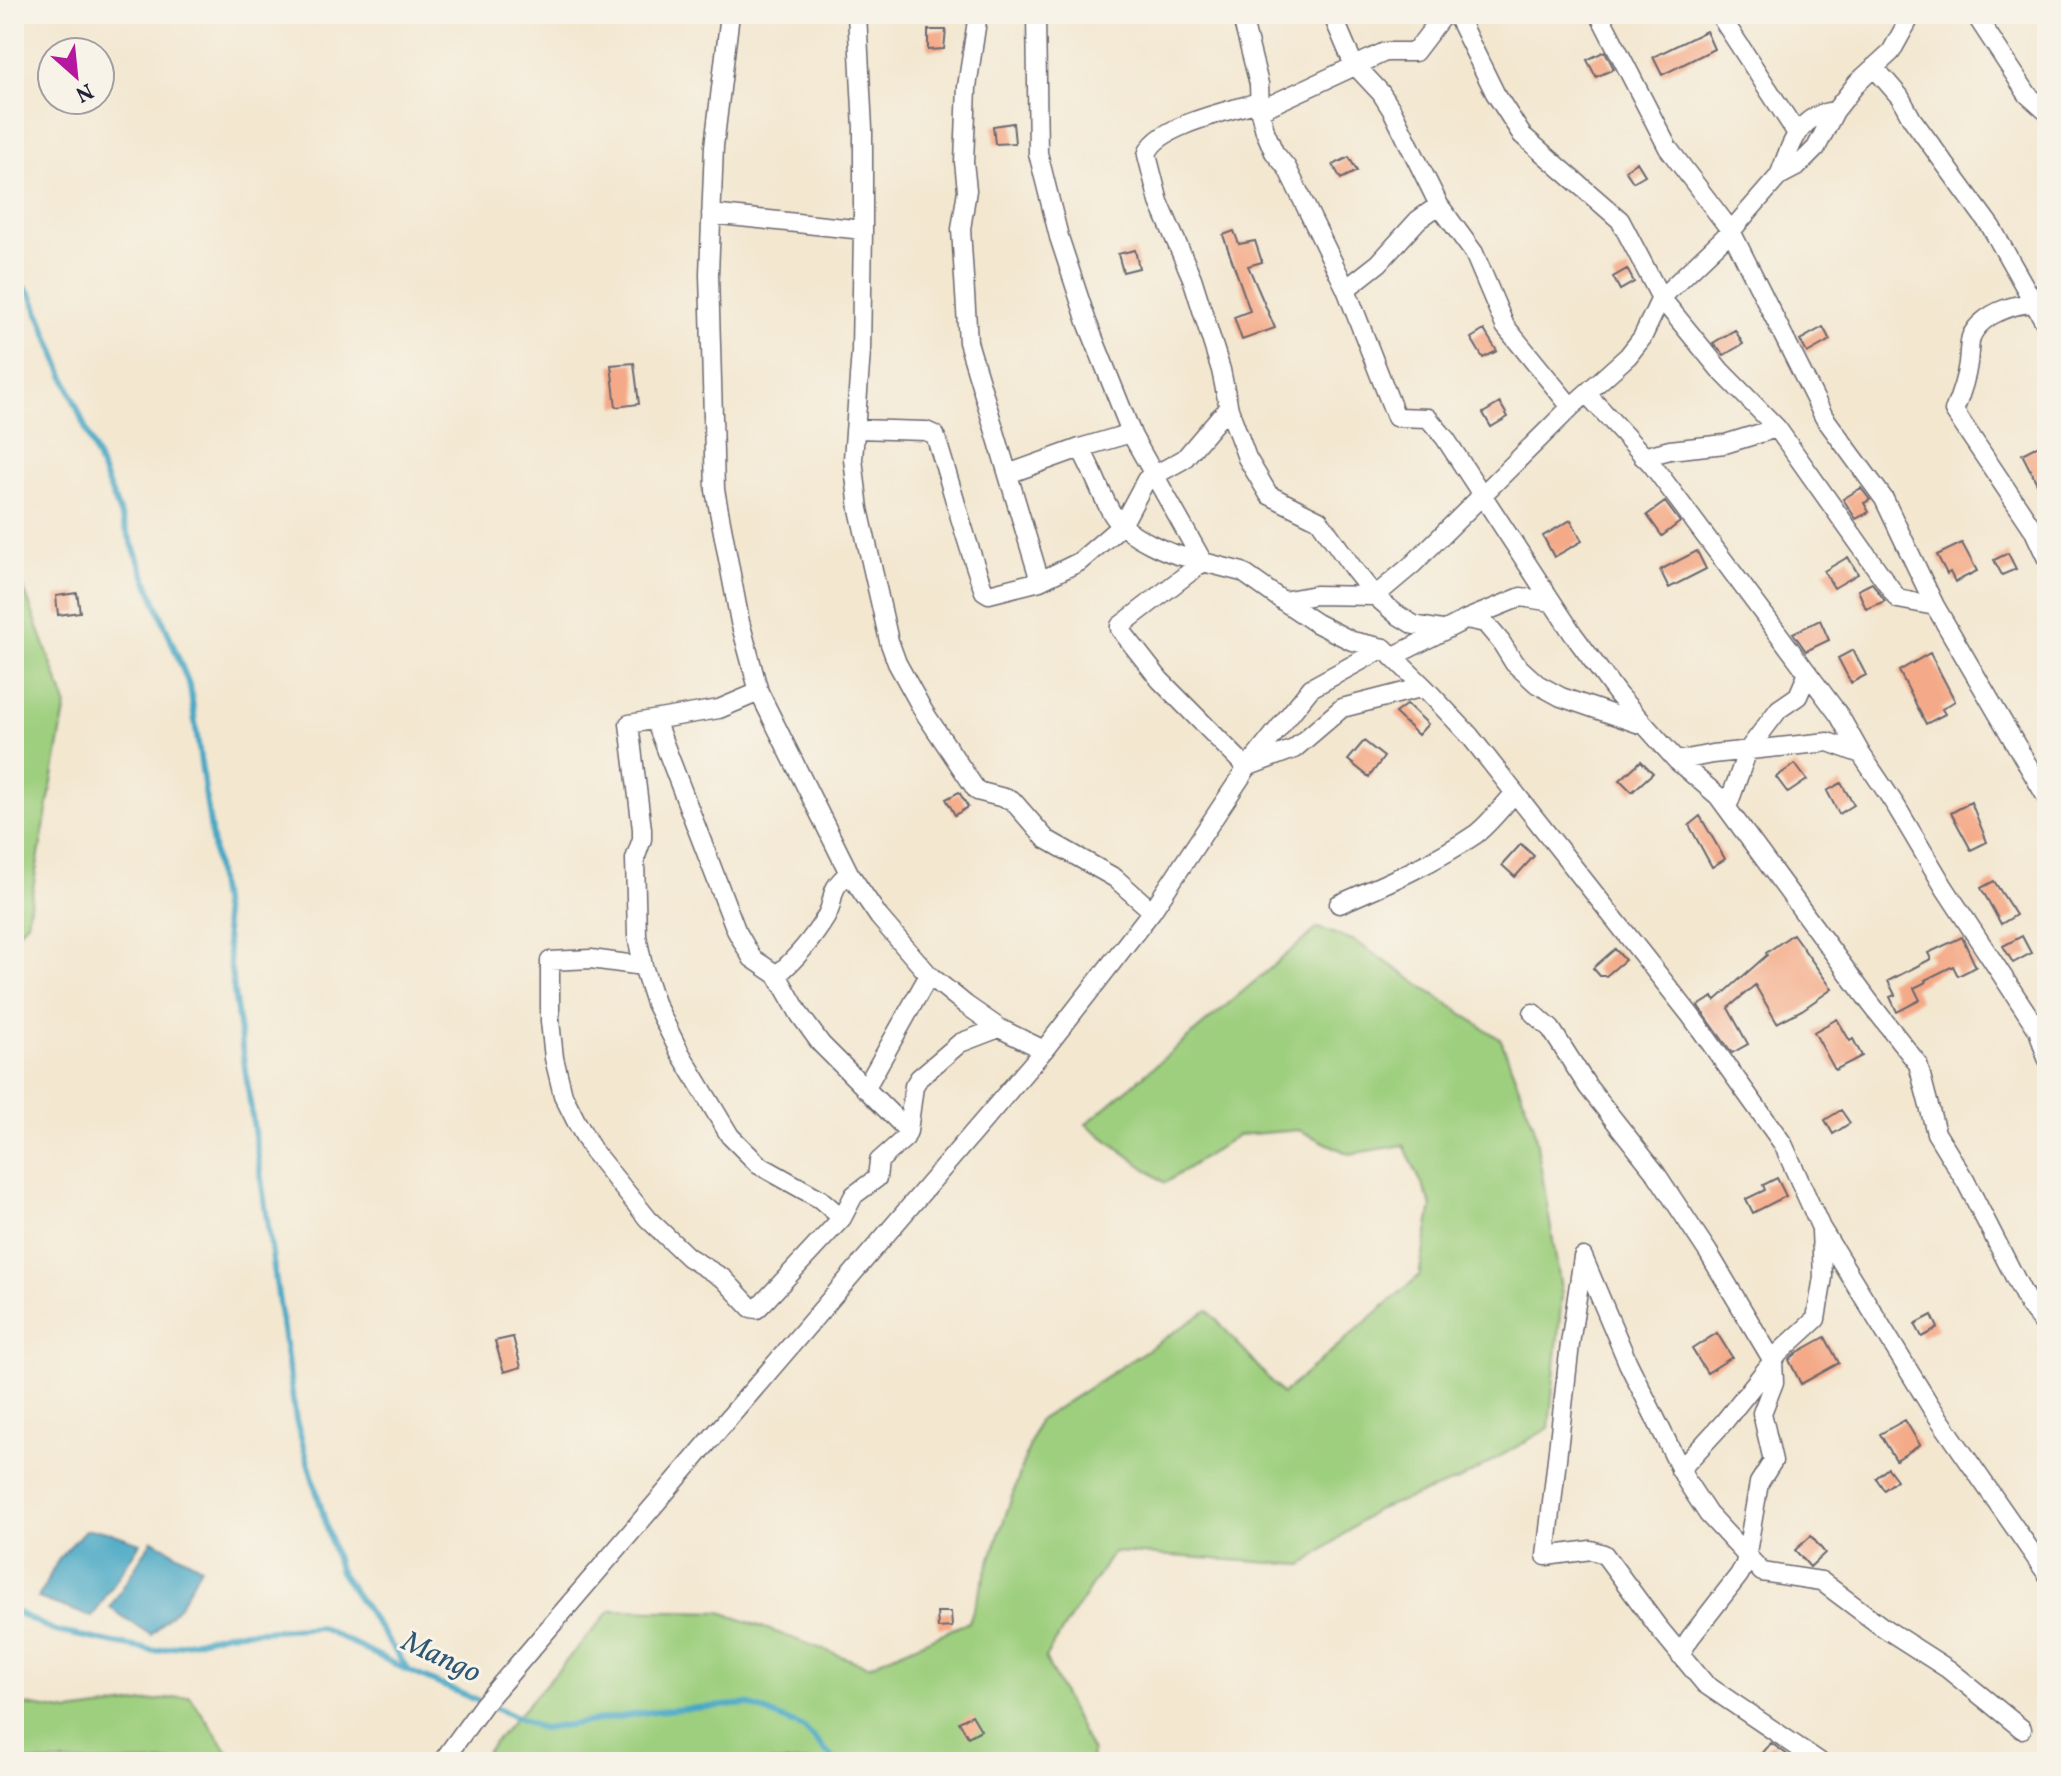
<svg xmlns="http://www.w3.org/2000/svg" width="2061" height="1776" font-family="Vollkorn,serif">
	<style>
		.green { fill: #9ecf7e; stroke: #60785c; stroke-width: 2 }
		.water { fill: #46a7c5; stroke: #346480; stroke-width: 2 }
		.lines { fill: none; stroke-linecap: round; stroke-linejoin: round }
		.stream { stroke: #46a7c5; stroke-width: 6 }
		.building { fill: #f4aa88 }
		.minor-casing { stroke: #6b676f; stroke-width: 21 }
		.minor { stroke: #fff; stroke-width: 18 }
		.labels { text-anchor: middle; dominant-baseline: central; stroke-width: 6; stroke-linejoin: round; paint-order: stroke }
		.water-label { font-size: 30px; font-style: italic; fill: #305772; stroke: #f7f3e8 }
	</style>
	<rect width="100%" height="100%" fill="#f7f3e8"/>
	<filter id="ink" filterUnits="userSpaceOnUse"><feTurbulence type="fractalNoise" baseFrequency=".0125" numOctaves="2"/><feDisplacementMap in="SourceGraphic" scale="16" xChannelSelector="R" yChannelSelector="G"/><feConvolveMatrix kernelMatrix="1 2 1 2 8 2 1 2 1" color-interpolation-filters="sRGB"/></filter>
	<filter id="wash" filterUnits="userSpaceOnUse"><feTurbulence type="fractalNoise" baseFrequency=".006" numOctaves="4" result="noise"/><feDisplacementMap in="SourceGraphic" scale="32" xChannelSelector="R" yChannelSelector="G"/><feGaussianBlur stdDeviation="1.8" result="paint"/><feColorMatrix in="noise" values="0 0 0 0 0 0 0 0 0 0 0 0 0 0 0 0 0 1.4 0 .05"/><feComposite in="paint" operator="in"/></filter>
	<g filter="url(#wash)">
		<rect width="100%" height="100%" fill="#f3e7d0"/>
		<path class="green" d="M14,561L66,704L27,922L14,936Z
			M1318,928L1355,941L1501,1040L1534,1126L1562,1295L1549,1428L1459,1480L1376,1510L1303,1565L1113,1552L1045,1658L1092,1752L1091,1762H477L611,1610L721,1612L868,1666L969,1622L1038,1421L1208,1310L1282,1394L1419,1276L1432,1206L1404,1145L1349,1154L1299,1130L1238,1135L1165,1183L1086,1124Z
			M190,1696L235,1762H14V1703L70,1712Z"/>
		<path class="water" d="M85,1530H103L140,1543L92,1617L38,1598L59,1558Z
			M152,1540L201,1567L180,1605L151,1635L110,1608Z"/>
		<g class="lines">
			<path class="stream" d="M14,278L31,294L190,687L296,1420L339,1570L409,1671
				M14,1611L55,1631L155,1651L227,1633L320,1627L409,1671L543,1729L656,1711L748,1704L804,1728L836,1762"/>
		</g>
		<g id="blocks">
			<path class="building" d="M928,30H946L944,49L928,50Z
				M1706,31L1714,49L1662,75L1653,57Z
				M1605,51L1614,69L1596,77L1587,60Z
				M1013,123L1015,143L995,144L993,126Z
				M1349,157L1357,171L1341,179L1333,165Z
				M1637,162L1645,175L1633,182L1625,170Z
				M1234,231L1239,244L1255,241L1262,262L1248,266L1275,328L1242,340L1234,317L1250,311L1223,235Z
				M1135,250L1139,268L1123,272L1118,254Z
				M1627,269L1634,282L1620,290L1613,277Z
				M1823,327L1830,340L1807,353L1800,340Z
				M1484,330L1497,351L1483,358L1471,338Z
				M1735,330L1743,344L1724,355L1713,343Z
				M634,363L639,404L616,407L611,365Z
				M1500,403L1508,417L1491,427L1483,413Z
				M2047,441V503L2022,454Z
				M1861,488L1870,500L1864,503L1869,512L1856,519L1843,499Z
				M1665,502L1680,522L1662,536L1647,515Z
				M1571,520L1582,541L1554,557L1543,536Z
				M1962,543L1977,571L1955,582L1950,572L1947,574L1937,555Z
				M1697,551L1706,569L1669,588L1660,570Z
				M2008,553L2016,569L2002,575L1994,560Z
				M1848,557L1858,574L1834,588L1824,571Z
				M1872,583L1885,601L1866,609L1858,590Z
				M77,593L80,612L58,615L56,596Z
				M1820,620L1829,640L1806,651L1793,633Z
				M1853,650L1866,675L1851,683L1838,658Z
				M1930,653L1955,701L1942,709L1945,714L1926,724L1899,671Z
				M1407,704L1428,724L1418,735L1395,713Z
				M1364,741L1384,757L1369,777L1348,760Z
				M1641,761L1653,773L1632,792L1620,780Z
				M1795,764L1807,780L1788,793L1776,777Z
				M1841,783L1854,805L1839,814L1827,791Z
				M959,792L968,807L955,815L946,799Z
				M1971,802L1987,842L1971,850L1951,813Z
				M1700,816L1725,859L1712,867L1689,825Z
				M1521,844L1534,856L1515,877L1502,865Z
				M1994,881L2016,915L2001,924L1981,888Z
				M1793,934L1832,989L1802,1010L1777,1023L1755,985L1728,1008L1748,1044L1732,1053L1698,1006L1713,997L1715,1001L1767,955L1766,953Z
				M2022,936L2031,953L2013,963L2003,946Z
				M1962,937L1976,967L1958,976L1953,966L1925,980L1926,982L1914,988L1920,1000L1897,1012L1890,997L1895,995L1888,981L1931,959L1928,953Z
				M1615,949L1625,960L1606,976H1600L1593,968Z
				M1837,1019L1850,1041L1853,1039L1862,1056L1835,1070L1814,1032Z
				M1841,1110L1850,1123L1833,1134L1825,1120Z
				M1777,1178L1786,1196L1753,1213L1746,1199L1765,1190L1763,1185Z
				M1932,1315L1938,1328L1922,1337L1915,1324Z
				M1717,1333L1732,1357L1707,1373L1692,1349Z
				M513,1337L521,1367L504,1372L495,1341Z
				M1825,1337L1839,1363L1801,1384L1789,1360L1798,1352Z
				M1905,1420L1920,1445L1896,1460L1880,1434Z
				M1888,1468L1897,1480L1884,1490L1876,1478Z
				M1811,1536L1825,1553L1810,1567L1795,1550Z
				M937,1612H951L952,1627L938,1628Z
				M972,1715L981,1730L968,1737L959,1722Z
				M1771,1743L1785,1753L1796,1762H1755Z"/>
		</g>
	</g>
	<g filter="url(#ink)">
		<use href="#blocks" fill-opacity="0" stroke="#6b676f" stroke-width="2"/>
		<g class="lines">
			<g class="minor-casing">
				<path id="minor" d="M730,14L714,146L709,274L715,490L740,622L759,692L849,873L879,917L929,975L966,1005L999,1028L1044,1050
					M857,14L863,129V230L861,351L853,459L859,509L889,641L897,663L924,712L977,791L1012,800L1046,839L1115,878L1152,911
					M978,14L967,87L964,162L967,190L961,229L968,342L1040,581
					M1036,14L1038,153L1059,237L1087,322L1133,437L1203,562L1242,572L1283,601L1315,595L1375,596L1413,564L1571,407L1628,356L1642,338L1661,298L1731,231L1779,176L1798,166L1816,148L1835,111L1857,83L1891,52L1912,14
					M1241,14L1259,84L1260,112L1265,131L1274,152L1287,168L1346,289L1396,417L1428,418L1445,438L1573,634L1618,695L1677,761L1718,796L1871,1004L1918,1064L1936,1133L1966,1182L2029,1305L2047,1328
					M1332,14L1353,63L1381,93L1393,112L1439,205L1474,253L1505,326L1571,407
					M1456,14L1495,93L1522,135L1620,220L1661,298L1720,370L1777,428L1898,599L1935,606
					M1599,14L1668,148L1731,231L1824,417L1884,499L1935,606L2047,798
					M1719,14L1796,132
					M1975,14L2028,95L2047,112
					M1874,67L1900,97L1912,119L1991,227L2047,326
					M1259,102C1232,110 1154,126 1147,155L1159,202L1192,278L1221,370L1229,409L1247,458L1269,495L1319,520L1355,571L1375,596L1396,614L1414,625L1443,630
					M1260,110L1385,52H1415L1444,14
					M1779,176C1791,146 1797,115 1835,111
					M711,214L863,230
					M1346,289L1379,263L1418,220L1439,205
					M2047,306C2023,298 1981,313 1971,337C1969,344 1969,355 1968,363C1966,380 1961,394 1954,411L2033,529L2047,559
					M1587,394L1653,466L1839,715L1861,754L1896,806L1944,887L2038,1030L2047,1058
					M856,429L926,431L935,435C952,487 965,540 984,591L989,594L1040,581L1079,562L1122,525L1146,480L1184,459L1218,419L1229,409
					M1080,448C1093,469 1100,494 1113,515C1126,535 1176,560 1200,558
					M1643,457L1670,450L1725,444L1777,428
					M1008,474L1080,448L1131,433
					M1203,562L1120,626V629L1160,680L1247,768
					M1283,601L1316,623L1352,641L1384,648L1424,687L1470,736L1691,1016L1783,1144L1821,1228L1931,1407L2047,1574
					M1467,619L1521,597L1552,602
					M1392,657L1467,619L1485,623L1501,642L1514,663L1537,684L1561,697L1640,724
					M759,692L719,709L629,724L642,829V839L635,859L637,936L643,966L655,1003L679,1051L730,1136L759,1165L820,1199L842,1218
					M655,720L736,930L752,958L777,975L800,1015L821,1044L908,1131
					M1677,761L1712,754L1828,742L1861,754
					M1249,766L1294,749L1342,708L1424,687
					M1727,808L1748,750L1779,709L1798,696L1808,673
					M1339,904C1385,884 1434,863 1476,834C1490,823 1502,807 1514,794
					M643,966L591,959L550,961V1021L554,1058L563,1095L576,1121L593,1151L648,1219L688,1257L724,1279L751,1308L757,1309L762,1304L842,1218L854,1195L877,1178L879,1161L905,1138L908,1131L914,1086L919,1078L960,1043L999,1028
					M777,975C795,960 814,937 826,917C837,897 826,892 849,873
					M1533,1013L1551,1029L1588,1087L1655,1172L1708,1252L1773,1361L1774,1382L1762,1413L1773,1461L1759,1483L1745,1564L1739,1575L1690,1638L1680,1655
					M865,1089L929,975
					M1680,1470L1724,1422L1780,1352L1816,1319L1823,1277L1821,1231
					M442,1762L484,1704L1044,1050L1152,911L1247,768L1311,688L1384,648
					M1820,1762L1705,1684L1658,1627L1604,1554L1591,1550L1546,1556L1570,1344L1583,1257L1628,1363L1687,1482L1708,1514L1762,1572L1821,1581L1881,1626L1948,1669L2022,1729"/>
			</g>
			<use href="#minor" class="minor"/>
		</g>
	</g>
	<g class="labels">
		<g class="water-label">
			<text transform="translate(441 1658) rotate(25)">Mango</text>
		</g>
	</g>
	<rect width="2061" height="1776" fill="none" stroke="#f7f3e8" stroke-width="48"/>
	<g transform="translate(76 76) rotate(153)"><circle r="38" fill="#f7f3e8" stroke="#a29fa3" stroke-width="2"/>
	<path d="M0-6L14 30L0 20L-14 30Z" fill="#b5179e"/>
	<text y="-12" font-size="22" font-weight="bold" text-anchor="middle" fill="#22223b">N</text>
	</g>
</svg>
